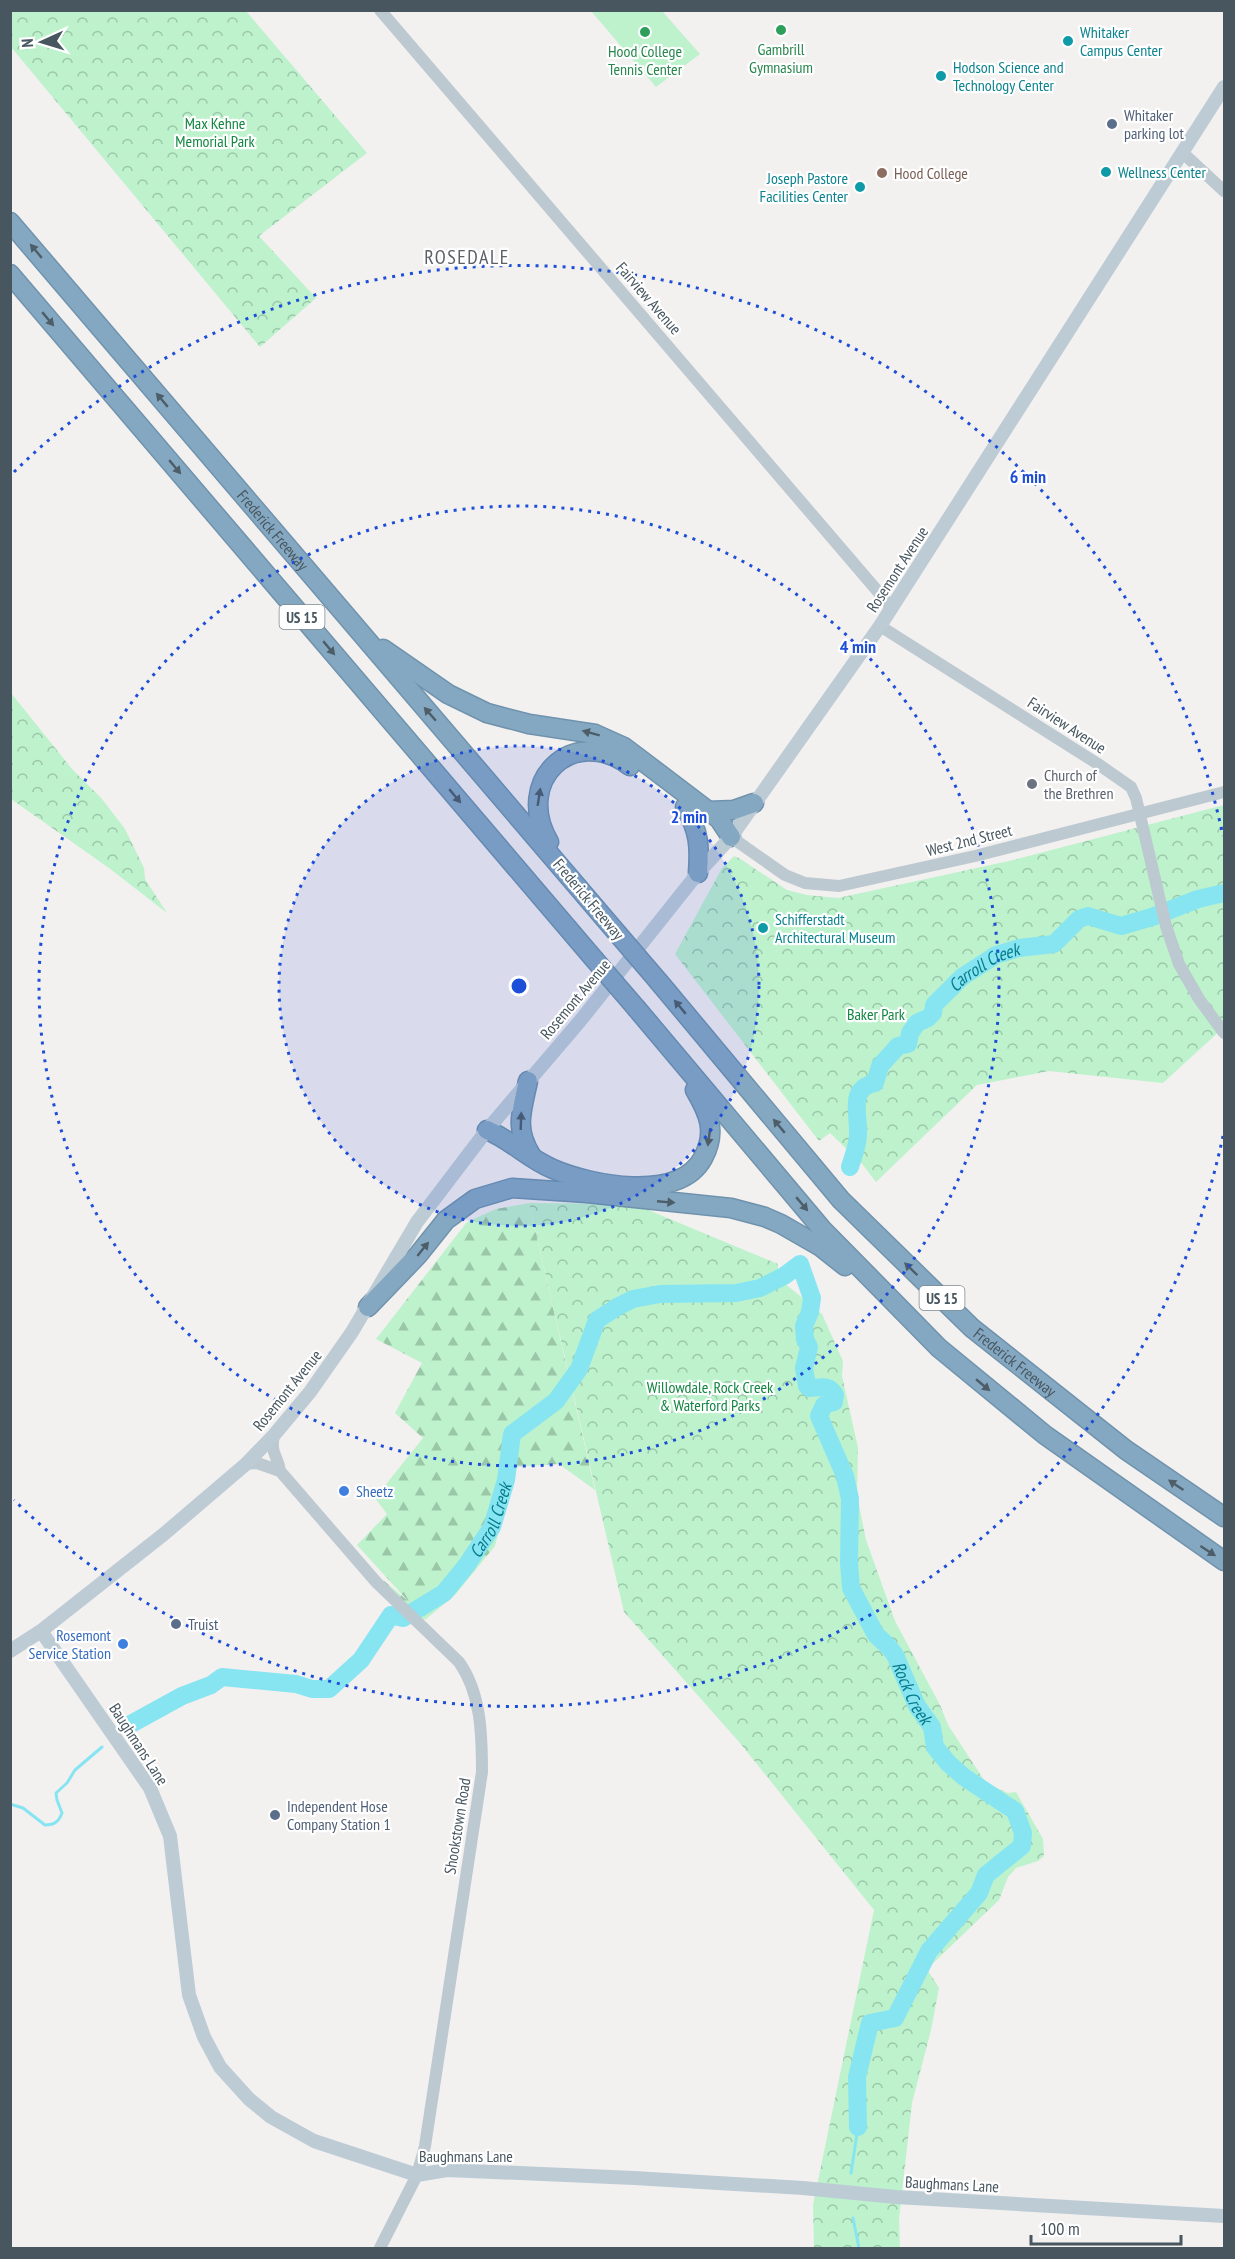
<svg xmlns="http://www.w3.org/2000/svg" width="1235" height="2259" font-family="'PT Sans Narrow',sans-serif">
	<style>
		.grass { fill: #bdf2cc }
		.forest { fill: url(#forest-firs) }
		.park { fill: url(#park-crowns) }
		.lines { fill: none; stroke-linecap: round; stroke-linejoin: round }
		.stream { stroke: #87e5f2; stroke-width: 3 }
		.river { stroke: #87e5f2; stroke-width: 18 }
		.motorway-casing { stroke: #7093ad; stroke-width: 21 }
		.tertiary { stroke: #bdc9d0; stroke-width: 12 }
		.secondary { stroke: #bdcbd5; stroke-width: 14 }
		.motorway { stroke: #85a8c2; stroke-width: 18 }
		.motorway-bridge-casing { stroke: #7093ad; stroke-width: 21; stroke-linecap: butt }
		.motorway-bridge { stroke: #85a8c2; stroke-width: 18 }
		.oneway { fill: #4d5e69 }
		.ring { fill: none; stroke: #1d4ed8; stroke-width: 3; stroke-dasharray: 3 6 }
		.leisure-dot { fill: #2e9e5b; stroke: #fff; stroke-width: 2 }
		.culture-dot { fill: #0f9aa8; stroke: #fff; stroke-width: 2 }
		.service-dot { fill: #5c6f8a; stroke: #fff; stroke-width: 2 }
		.education-dot { fill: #8d6e63; stroke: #fff; stroke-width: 2 }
		.worship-dot { fill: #6b7280; stroke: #fff; stroke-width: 2 }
		.shop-dot { fill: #3f7fe0; stroke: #fff; stroke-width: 2 }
		.labels { text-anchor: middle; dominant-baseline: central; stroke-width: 4.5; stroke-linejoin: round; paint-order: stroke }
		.shield { fill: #fff; stroke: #7e898f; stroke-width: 1.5 }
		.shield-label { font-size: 15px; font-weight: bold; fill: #47565f }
		.culture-label { font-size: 16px; fill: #0d838f; stroke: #fff; text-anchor: start }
		.leisure-label { font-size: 16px; fill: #27864d; stroke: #fff }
		.service-label { font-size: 16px; fill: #4e5e75; stroke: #fff; text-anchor: start }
		.park-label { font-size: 16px; fill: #128641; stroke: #fff }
		.education-label { font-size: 16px; fill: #785e54; stroke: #fff; text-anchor: start }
		.street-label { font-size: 16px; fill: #47565f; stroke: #fff }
		.worship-label { font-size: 16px; fill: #5b616d; stroke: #fff; text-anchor: start }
		.shop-label { font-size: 16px; fill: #366cbe; stroke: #fff; text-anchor: start }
		.water-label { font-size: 18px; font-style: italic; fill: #077c8c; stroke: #fff }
		.quarter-label { font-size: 20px; letter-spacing: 1.5px; fill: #5c6166; stroke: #fff }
		.centre { fill: #1d4ed8; stroke: #fff; stroke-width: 3 }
		.ring-label { font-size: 18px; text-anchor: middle; font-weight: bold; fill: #1d4ed8; stroke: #fff; stroke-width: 4.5; stroke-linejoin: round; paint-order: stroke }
	</style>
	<defs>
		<pattern id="forest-firs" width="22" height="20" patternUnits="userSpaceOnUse" patternTransform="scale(1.5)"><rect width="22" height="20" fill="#bdf2cc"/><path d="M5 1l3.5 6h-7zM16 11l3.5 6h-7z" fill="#9bc7a9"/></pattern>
		<pattern id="park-crowns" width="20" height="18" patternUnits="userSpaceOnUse" patternTransform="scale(1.5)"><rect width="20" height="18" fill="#bdf2cc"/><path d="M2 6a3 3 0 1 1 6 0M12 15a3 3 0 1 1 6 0" fill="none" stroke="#9bc7a9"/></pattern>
	</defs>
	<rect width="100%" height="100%" fill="#f3f0f0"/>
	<path class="grass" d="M591,11H662L700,54L656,87Z"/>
	<path class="forest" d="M529,1203L595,1490L559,1464L515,1467L495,1546L455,1595L426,1619L416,1620L351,1553L408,1601L357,1545L387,1514L375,1498L423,1438L395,1413L422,1363L376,1339L467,1222L496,1209Z"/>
	<path class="park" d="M10,11H246L367,153L259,236L316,298L260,347L11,47Z
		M11,693L72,769L102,799L125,829L144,868L145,879L167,913L109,868L11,799Z
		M1224,805V1027L1163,1083L1049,1071L977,1085L876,1182L863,1165L830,1133L819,1141L675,954L722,868L734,856L739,858L787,890L807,895L838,898L1009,861Z
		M529,1203L634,1204L778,1264V1278L822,1314L843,1361L842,1376L858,1448L857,1495L866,1540L895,1621L940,1705L948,1725L986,1783L1008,1793L1016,1792L1043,1839L1044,1856L1038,1861L1016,1868L1008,1877L999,1900L927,1969L939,1988L931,2030L912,2103L899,2219L900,2248H814L813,2205L874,1910L740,1743L624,1612Z"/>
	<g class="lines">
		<path class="stream" d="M10,1804L23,1808L45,1825C55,1825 59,1821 62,1813L57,1800L56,1793L67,1783L75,1770L102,1747
			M851,2173L858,2127
			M853,2218L859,2248"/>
		<g class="river">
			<path id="s1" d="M850,1167C853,1156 858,1146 858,1134C859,1114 848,1088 875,1083L880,1066L898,1046L908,1044L910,1033L917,1023L928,1018L933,1013L934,1005L962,977L996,955L1019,948L1054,944L1079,919L1088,916L1121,926L1152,917L1198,899L1224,893"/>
			<path id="s2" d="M131,1724L182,1696L211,1685L222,1677L296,1684L312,1689H329L361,1660L391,1615L403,1618L444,1593L466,1566L492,1527L506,1480L512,1434L556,1401L579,1369L597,1320L617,1307L633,1299L660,1294L736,1293L760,1288L784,1276L800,1264L812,1298L810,1312L804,1326L805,1339L809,1347L804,1368L807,1386L809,1388C821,1388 829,1384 835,1395L834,1402L824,1405L819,1416L845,1476L850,1499L849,1563L851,1588L876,1635L888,1646L895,1655L917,1706L932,1727L935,1747L948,1763L964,1777L1015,1811L1023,1833L1022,1846L986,1875L979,1893L929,1951L895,2018L870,2023L857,2077L858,2127"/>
		</g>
		<g class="motorway-casing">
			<g id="motorway">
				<path id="s3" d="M10,222L617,933"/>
				<path d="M10,274L594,959"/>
				<path d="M383,649L448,694L487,713L529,724L595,734L624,747L719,819L731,837"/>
				<path d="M685,807C699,831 700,846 698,873"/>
				<path d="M709,811L734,810L754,803"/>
				<path d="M549,842C513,781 573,723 630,766"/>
				<path id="s4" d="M659,982L841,1200L972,1328L1126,1450L1224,1517"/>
				<path d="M637,1009L822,1229L939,1348L1045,1435L1224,1561"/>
				<path d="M528,1081C522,1110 514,1128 531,1155"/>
				<path d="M487,1130C511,1140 529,1159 553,1169C590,1185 679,1203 703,1158C717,1132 709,1114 695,1090"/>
				<path d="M368,1307L418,1255L446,1220L475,1199L512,1188L587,1193L731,1208L765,1217L781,1224L821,1247L845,1266"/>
			</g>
		</g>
		<path class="tertiary" d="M380,10L892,608
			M1183,153L1224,191
			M880,626L1098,764L1131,787L1136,798L1166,926L1179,964L1199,999L1224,1033
			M731,837L785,875L805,883L839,886L975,856L1224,792
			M274,1435C270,1455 278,1455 280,1471
			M246,1464L257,1463L280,1471L377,1583L459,1662C481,1693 482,1734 482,1772L425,2146L417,2175L380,2248"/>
		<path class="secondary" d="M41,1631L150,1788L170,1836L189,1995L204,2037L220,2067L249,2099L271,2117L314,2141L417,2175L447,2170L634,2178L803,2188L896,2197L1224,2216
			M10,1651L41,1631L164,1534L246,1464L274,1435L310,1392L352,1332L417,1222L487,1130L580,1021L698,873L731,837L880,626L1224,87"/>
		<use href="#motorway" class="motorway"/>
		<g class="motorway-bridge-casing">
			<path id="motorway-bridge" d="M617,933L659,982
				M594,959L637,1009"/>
		</g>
		<use href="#motorway-bridge" class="motorway-bridge"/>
	</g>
	<defs><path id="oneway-solid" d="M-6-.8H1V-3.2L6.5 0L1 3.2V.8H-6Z" transform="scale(1.5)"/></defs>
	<g class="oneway">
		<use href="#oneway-solid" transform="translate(36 251) rotate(-130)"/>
		<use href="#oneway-solid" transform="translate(48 319) rotate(50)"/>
		<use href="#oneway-solid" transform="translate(162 400) rotate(-130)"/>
		<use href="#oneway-solid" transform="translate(175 467) rotate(50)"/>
		<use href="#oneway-solid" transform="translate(329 648) rotate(50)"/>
		<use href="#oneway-solid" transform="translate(430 714) rotate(-131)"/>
		<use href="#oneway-solid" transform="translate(591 733) rotate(-165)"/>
		<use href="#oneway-solid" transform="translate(455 796) rotate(50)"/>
		<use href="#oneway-solid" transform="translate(539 797) rotate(-81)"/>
		<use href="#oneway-solid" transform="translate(680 1007) rotate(-130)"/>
		<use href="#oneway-solid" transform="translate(521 1121) rotate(-88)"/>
		<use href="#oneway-solid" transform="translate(779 1126) rotate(-130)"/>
		<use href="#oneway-solid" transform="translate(709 1137) rotate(98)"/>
		<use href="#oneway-solid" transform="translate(666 1202) rotate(5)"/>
		<use href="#oneway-solid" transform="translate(802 1204) rotate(50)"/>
		<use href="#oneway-solid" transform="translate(423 1249) rotate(-51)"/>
		<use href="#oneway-solid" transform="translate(911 1269) rotate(-136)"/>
		<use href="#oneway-solid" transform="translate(983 1385) rotate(40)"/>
		<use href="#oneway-solid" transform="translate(1176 1485) rotate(-146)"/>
		<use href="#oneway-solid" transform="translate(1208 1551) rotate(33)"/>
	</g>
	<circle cx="519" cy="986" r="240" fill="#1d4ed8" fill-opacity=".12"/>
	<g class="ring">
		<circle cx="519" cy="986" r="240"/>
		<circle cx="519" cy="986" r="480"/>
		<path d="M1223 1136A720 720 0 0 1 14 1500M14 472A720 720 0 0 1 1223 836"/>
	</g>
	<g class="leisure-dot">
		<circle cx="781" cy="30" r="6"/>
		<circle cx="645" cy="32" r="6"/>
	</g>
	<g class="culture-dot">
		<circle cx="1068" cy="41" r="6"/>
		<circle cx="941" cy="76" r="6"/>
		<circle cx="1106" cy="172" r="6"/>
		<circle cx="860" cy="187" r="6"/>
		<circle cx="763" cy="928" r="6"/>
	</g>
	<g class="service-dot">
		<circle cx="1112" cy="124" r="6"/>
		<circle cx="176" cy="1624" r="6"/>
		<circle cx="275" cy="1815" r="6"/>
	</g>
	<circle class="education-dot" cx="882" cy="173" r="6"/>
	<circle class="worship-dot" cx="1032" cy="784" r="6"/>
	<g class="shop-dot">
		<circle cx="344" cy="1491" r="6"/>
		<circle cx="123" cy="1644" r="6"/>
	</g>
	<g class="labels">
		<g class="shield">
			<rect x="279.5" y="605" width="45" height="24" rx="4.5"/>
			<rect x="919.5" y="1286" width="45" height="24" rx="4.5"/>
		</g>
		<g class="shield-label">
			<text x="302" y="617">US 15</text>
			<text x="942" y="1298">US 15</text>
		</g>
		<g class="culture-label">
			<text x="1080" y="32">Whitaker<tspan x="1080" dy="18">Campus Center</tspan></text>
			<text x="953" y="67">Hodson Science and<tspan x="953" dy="18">Technology Center</tspan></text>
			<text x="1118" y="172">Wellness Center</text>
			<text x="848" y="178" text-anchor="end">Joseph Pastore<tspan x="848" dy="18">Facilities Center</tspan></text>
			<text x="775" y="919">Schifferstadt<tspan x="775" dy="18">Architectural Museum</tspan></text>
		</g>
		<g class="leisure-label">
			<text x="781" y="49">Gambrill<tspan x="781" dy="18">Gymnasium</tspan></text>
			<text x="645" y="51">Hood College<tspan x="645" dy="18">Tennis Center</tspan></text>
		</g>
		<g class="service-label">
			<text x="1124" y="115">Whitaker<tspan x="1124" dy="18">parking lot</tspan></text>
			<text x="188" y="1624">Truist</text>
			<text x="287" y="1806">Independent Hose<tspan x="287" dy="18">Company Station 1</tspan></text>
		</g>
		<g class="park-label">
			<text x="215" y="123">Max Kehne<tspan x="215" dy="18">Memorial Park</tspan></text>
			<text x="876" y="1014">Baker Park</text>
			<text x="710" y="1387">Willowdale, Rock Creek<tspan x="710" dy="18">&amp; Waterford Parks</tspan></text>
		</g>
		<g class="education-label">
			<text x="894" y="173">Hood College</text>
		</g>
		<g class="street-label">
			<text transform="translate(649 298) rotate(49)">Fairview Avenue</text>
			<text stroke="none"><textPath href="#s3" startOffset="405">Frederick Freeway</textPath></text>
			<text transform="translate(897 569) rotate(-57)">Rosemont Avenue</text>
			<text transform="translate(1067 725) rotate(33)">Fairview Avenue</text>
			<text transform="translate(969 840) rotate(-14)">West 2nd Street</text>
			<text transform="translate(589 899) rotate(50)">Frederick Freeway</text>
			<text transform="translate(575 999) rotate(-50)">Rosemont Avenue</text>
			<text stroke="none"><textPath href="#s4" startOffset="522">Frederick Freeway</textPath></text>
			<text transform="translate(287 1390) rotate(-51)">Rosemont Avenue</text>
			<text transform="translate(139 1744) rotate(57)">Baughmans Lane</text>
			<text transform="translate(457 1826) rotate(-81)">Shookstown Road</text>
			<text x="466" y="2156">Baughmans Lane</text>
			<text transform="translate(952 2184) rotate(3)">Baughmans Lane</text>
		</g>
		<g class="worship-label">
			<text x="1044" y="775">Church of<tspan x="1044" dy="18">the Brethren</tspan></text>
		</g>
		<g class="shop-label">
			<text x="356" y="1491">Sheetz</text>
			<text x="111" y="1635" text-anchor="end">Rosemont<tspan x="111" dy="18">Service Station</tspan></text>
		</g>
		<g class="water-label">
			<text stroke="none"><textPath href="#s1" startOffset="264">Carroll Creek</textPath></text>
			<text stroke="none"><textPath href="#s2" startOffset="456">Carroll Creek</textPath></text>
			<text stroke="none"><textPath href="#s2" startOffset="1398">Rock Creek</textPath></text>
		</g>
		<g class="quarter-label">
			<text x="467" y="257">ROSEDALE</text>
		</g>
	</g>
	<circle cx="519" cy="986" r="9" class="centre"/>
	<g class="ring-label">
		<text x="1028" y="483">6 min</text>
		<text x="858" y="653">4 min</text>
		<text x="689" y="823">2 min</text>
	</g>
	<rect width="1235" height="2259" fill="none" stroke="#47565f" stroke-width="24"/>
	<g transform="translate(42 42) rotate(266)" stroke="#ffffff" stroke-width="4.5" paint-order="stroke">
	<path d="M0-4.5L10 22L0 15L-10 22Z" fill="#47565f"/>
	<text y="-9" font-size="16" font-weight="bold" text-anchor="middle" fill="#47565f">N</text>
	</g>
	<path d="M1031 2235v9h150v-9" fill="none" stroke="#47565f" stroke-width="3"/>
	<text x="1040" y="2235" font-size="18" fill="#47565f" stroke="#ffffff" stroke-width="4.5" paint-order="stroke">100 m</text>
</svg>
